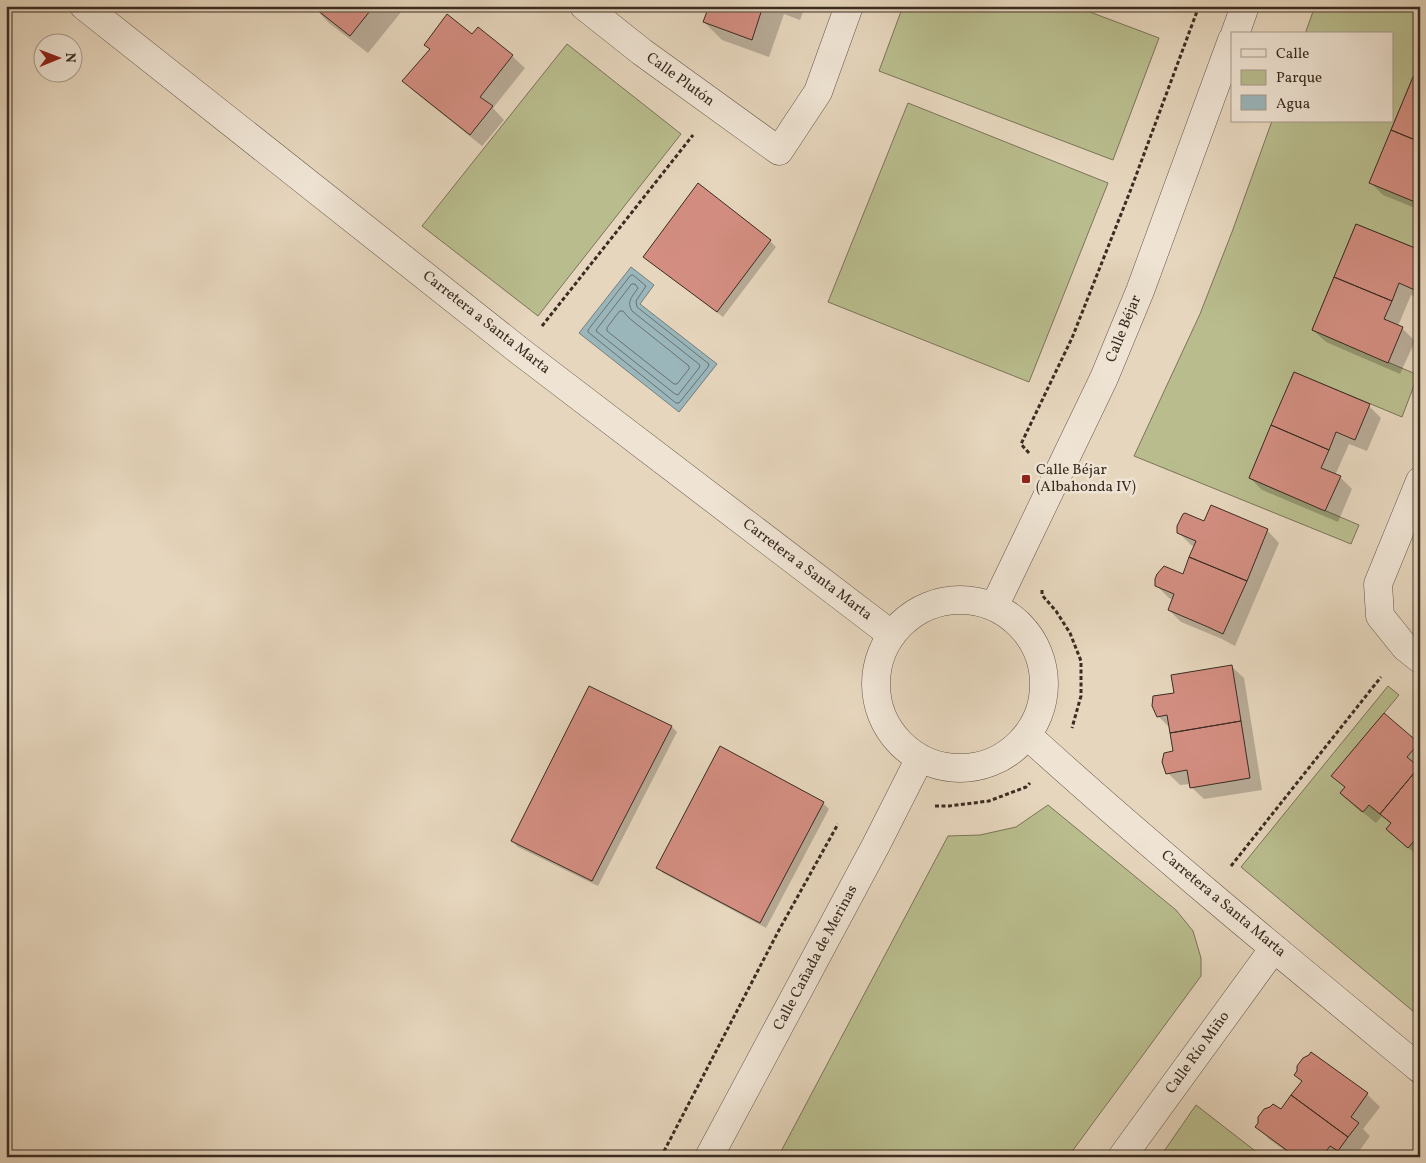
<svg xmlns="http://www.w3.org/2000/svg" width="1426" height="1163" font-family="Vollkorn,serif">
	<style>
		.green { fill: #b9bd8e; stroke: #7a7458 }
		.water { fill: #9ab6bb; stroke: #747f7e }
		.shadow { fill: #0003 }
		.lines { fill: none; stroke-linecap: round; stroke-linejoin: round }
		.shore { stroke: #6a716e; stroke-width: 1 }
		.building { fill: #d38e81; stroke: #3a2c22 }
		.street-casing { stroke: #655649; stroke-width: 29 }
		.path { stroke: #3a2c22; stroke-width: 3; stroke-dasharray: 4 2.5; stroke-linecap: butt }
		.street { stroke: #efe4d4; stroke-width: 28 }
		.poi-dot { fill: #8f2418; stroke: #efe4d4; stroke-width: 2 }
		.labels { text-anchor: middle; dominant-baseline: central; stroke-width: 5; stroke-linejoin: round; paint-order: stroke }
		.street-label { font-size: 15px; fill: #3a2c22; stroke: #efe4d4 }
		.poi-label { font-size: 15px; fill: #3a2c22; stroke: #efe4d4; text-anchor: start }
	</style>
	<rect width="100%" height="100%" fill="#e6d6bd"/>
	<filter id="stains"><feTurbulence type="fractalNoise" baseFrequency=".004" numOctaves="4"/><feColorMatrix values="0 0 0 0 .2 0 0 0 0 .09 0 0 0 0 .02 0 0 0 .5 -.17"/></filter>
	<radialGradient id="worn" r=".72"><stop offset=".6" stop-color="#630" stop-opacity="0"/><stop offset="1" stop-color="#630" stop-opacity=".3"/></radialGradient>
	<path class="green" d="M903,6H1074L1159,38L1113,160L879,71Z
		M1315,6H1420V79L1413,77L1391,130L1420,204V250L1356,224L1312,330L1418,375L1402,417L1294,372L1249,478L1359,525L1351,544L1134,456L1200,314L1232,232L1272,121H1392V34H1305Z
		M567,44L681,134L538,316L422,226Z
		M908,103L1108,183L1029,382L828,302Z
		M1388,686L1399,695L1332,776L1345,787L1340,793L1362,812L1369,805L1391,823L1386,829L1408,848L1414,841L1420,845V1017L1241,867Z
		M1048,805L1176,910L1193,931L1201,958V976L1068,1157H778L948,836L980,835L1016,827Z
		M1196,1105L1263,1157H1160Z"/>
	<path class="water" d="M631,267L654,285L640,304L717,364L679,412L579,333Z"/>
	<path class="shadow" d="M313,6H406L368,53L329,23Z
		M710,6H805L800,20L784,14L769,57L722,40L704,22Z
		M478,29L512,56L525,68L493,108L504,120L482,146L416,93L404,81L431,50L473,36Z
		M1420,81V210L1383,195L1371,183Z
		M770,241L776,247L723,317L650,262Z
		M1420,252V298L1411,295L1398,326L1402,328L1415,341L1400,374L1326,342L1313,330Z
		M1369,406L1381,418L1367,451L1349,444L1337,471L1335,475L1340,477L1352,489L1338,522L1262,490L1250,478Z
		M1267,530L1279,543L1235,646L1222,639L1181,622L1169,610L1173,600L1169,598L1156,585L1183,575L1195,547L1191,545L1179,533Z
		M1231,666L1244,678L1262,790L1204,799L1191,787V784L1180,785L1168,773L1175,752L1171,729L1158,716L1176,694Z
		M1384,715L1420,745V858L1387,829L1392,824L1382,816L1376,823L1354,805L1342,793L1346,788L1333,776Z
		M672,727L677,732L598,886L518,847L512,841Z
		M823,803L829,809L766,928L663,873L657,867Z
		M1312,1054L1367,1094L1380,1107L1363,1129L1370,1136L1355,1157H1294L1269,1139L1257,1126L1281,1111L1303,1081Z"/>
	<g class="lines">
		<path class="shore" d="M633,275L646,286L636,301L637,307L709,364L708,367L679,403H676L588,332V330L630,276Z
			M632,284H635L638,288C633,296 626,301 632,311L700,365L699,368L678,395L675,394L596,331L597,329Z
			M620,311H623L629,318L689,366V369L677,384H674L607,331V328Z"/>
	</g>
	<path class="building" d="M312,6H374L350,36Z
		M709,6H763L752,40L703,22Z
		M447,14L472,34L478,27L513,55L480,97L493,106L470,135L402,81L430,49L424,45Z
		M1413,77L1420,79V142L1391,130Z
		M1391,130L1420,142V204L1369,183Z
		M698,183L771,240L717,312L643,257Z
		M1356,224L1420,250V286L1417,291L1399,283L1392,301L1334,277Z
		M1334,277L1392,301L1384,319L1403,327L1388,363L1312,330Z
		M1294,372L1370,404L1355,440L1336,432L1329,450L1271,425Z
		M1271,425L1329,450L1321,468L1341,476L1325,511L1249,478Z
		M1211,505L1268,529L1247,581L1189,557L1196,541L1177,533V526L1183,514L1185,513L1204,521Z
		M1189,557L1247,581L1223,634L1208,627L1168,610L1174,594L1155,586V579L1157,574L1164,566L1183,574Z
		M1232,665L1241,721L1170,733L1167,715L1157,717L1152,706L1153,696L1174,693L1171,675Z
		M589,686L672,726L592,881L511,841Z
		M1384,713L1419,743L1407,757L1419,767L1380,814L1369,805L1363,812L1340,793L1345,787L1331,776Z
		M1241,721L1250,778L1190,788L1187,770L1166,774L1162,762L1164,753L1173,751L1170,733Z
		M720,746L824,802L760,923L656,868Z
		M1419,767L1420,845L1414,841L1408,848L1386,829L1391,823L1380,814Z
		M1311,1052L1368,1093L1351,1117L1359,1123L1348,1137L1291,1095L1302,1081L1294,1075L1297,1071V1066L1303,1058L1309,1055Z
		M1291,1095L1348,1137L1338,1151L1330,1146L1322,1157H1296L1255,1127L1258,1123V1117L1264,1109L1270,1107L1273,1104L1281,1109Z"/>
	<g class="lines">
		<g class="street-casing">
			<path id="street" d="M84,6L521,352L892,635
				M584,6L642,52L779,151L818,92L849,6
				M1235,34L1245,6
				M1420,481L1378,584L1380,616L1405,647L1420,659
				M876 684a84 84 0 1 1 168 0a84 84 0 1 1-168 0Z
				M994,607L1104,378L1140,291L1232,40
				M1028,736C1155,851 1288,960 1420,1069
				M709,1157L876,845L920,758
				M1122,1157L1274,948"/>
		</g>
		<path class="path" d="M542,326L693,135
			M1029,453L1021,444L1072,338L1131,189L1199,6
			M1042,590V595L1056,611L1070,633L1081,661V696L1072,728
			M935,806H949L989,801L1026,787L1030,783
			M1231,866L1381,677
			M661,1157L779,930L838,824"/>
		<use href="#street" class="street"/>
	</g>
	<rect class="poi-dot" x="1021" y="474" width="10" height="10" rx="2.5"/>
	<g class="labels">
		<g class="street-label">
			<text transform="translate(680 80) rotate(36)">Calle Plutón</text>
			<text transform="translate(486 323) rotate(38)">Carretera a Santa Marta</text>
			<text transform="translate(1124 329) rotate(-68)">Calle Béjar</text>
			<text transform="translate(807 570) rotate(37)">Carretera a Santa Marta</text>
			<text transform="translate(1223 904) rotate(40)">Carretera a Santa Marta</text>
			<text transform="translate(816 958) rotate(-62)">Calle Cañada de Merinas</text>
			<text transform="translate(1198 1053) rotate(-54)">Calle Río Miño</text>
		</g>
		<g class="poi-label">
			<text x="1036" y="470">Calle Béjar<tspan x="1036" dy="17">(Albahonda IV)</tspan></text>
		</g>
	</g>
	<rect width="1426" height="1163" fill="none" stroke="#e6d6bd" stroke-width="25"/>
	<rect x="8" y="8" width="1411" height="1148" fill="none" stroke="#3a2c22" stroke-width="2.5"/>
	<rect x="12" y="12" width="1401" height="1138" fill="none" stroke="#3a2c22"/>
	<rect x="1231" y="32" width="162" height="90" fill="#efe4d4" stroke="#a79a8d"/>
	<rect x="1241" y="49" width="25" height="8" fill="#efe4d4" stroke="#a79a8d"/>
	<text x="1276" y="58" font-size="15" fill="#3a2c22">Calle</text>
	<rect x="1241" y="70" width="25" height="15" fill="#b9bd8e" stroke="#a79a8d"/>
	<text x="1276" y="82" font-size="15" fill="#3a2c22">Parque</text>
	<rect x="1241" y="95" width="25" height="15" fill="#9ab6bb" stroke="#a79a8d"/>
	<text x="1276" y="108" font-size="15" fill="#3a2c22">Agua</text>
	<g transform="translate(58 58) rotate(89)"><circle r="24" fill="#efe4d4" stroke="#a79a8d"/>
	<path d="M0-4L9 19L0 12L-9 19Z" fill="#8f2418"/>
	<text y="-8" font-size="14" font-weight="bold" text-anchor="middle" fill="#3a2c22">N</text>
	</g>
	<rect width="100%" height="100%" filter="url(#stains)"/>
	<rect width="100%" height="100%" fill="url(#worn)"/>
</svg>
